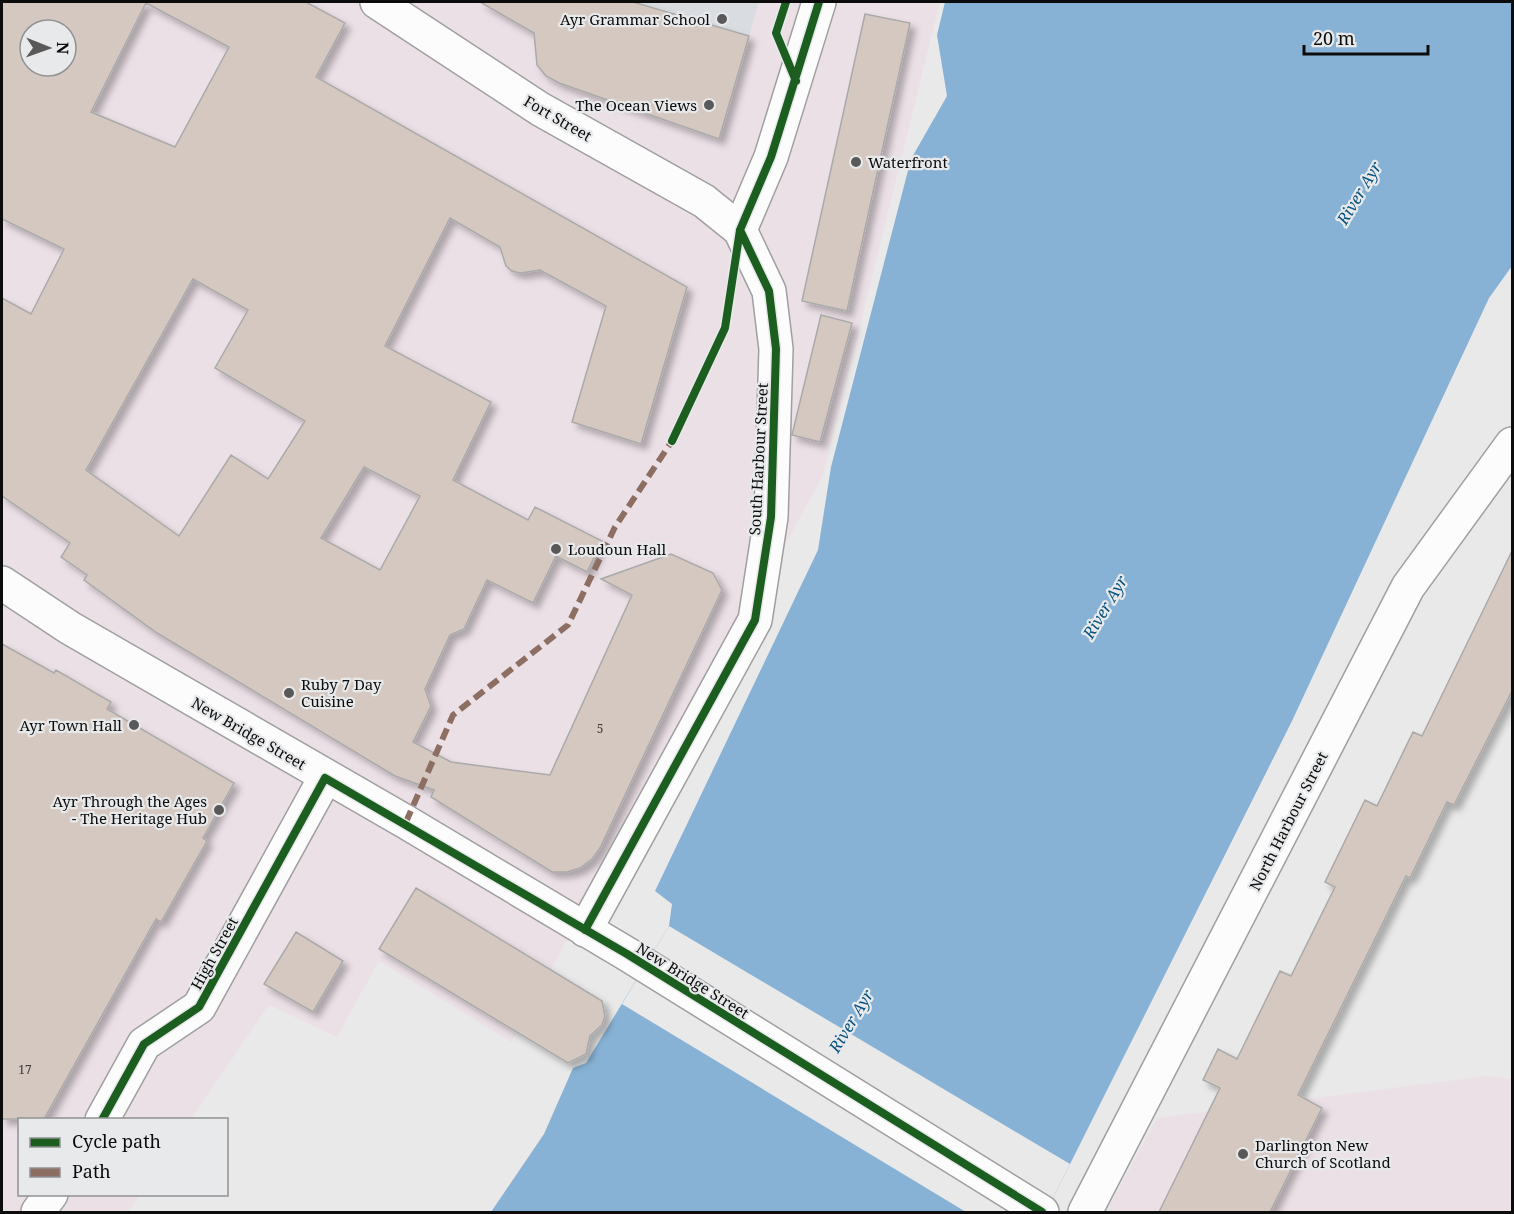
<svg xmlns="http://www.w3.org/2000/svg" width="1514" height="1214" font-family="'Noto Serif',serif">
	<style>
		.commercial { fill: #ece0e7; fill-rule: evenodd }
		.built { fill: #d9dce1 }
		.water { fill: #88b2d5 }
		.pier { fill: #e9e9ea }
		.building { fill: #d5c8c0; stroke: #aaa; stroke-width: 1.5; fill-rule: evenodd; filter: url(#shadow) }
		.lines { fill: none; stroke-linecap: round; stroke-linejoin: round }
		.minor-casing { stroke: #9f9fa0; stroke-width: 36 }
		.secondary-casing { stroke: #9f9fa0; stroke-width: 36 }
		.primary-casing { stroke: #9f9fa0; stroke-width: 36 }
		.minor { stroke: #fcfcfc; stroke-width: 33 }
		.secondary { stroke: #fcfcfc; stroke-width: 33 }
		.primary { stroke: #fcfcfc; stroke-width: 33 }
		.quiet { stroke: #8d6e63; stroke-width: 6; stroke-dasharray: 12 6; stroke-linecap: butt }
		.cycleway-casing { stroke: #e8e9eb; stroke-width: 11 }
		.cycleway { stroke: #1b5e20; stroke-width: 8 }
		.poi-dot { fill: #59595a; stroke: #e8e9eb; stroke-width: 2 }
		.labels { text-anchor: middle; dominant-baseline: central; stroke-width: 4.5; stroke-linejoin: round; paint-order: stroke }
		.number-label { font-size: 12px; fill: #3e3b39 }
		.poi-label { font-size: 15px; fill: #0c0c0c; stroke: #e8e9eb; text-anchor: end }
		.street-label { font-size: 15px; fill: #0c0c0c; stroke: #e8e9eb }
		.water-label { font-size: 16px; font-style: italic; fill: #085281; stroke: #e8e9eb }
	</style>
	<defs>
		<filter id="shadow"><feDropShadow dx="5.5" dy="5.5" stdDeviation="3" flood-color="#0004"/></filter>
	</defs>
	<rect width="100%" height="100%" fill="#e9e9ea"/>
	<path class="commercial" d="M2,2H940L823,476L511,1042L379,961L337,1037L269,1005L191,1119L20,1120V1194L140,1195L128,1212H2ZM30,30H66V66H30Z
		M1487,1076L1512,1079V1212H1106L1157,1118Z"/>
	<path class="built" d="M633,2H759L749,36Z"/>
	<path class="water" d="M945,2H1512V266L1489,298L1292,721L1046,1212H491L544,1134L573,1068L586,1063L669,926L672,904L655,891L818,550L831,467L911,159L947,96L937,35Z"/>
	<path class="pier" d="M669,926L1070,1164L1046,1212H966L622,1004Z"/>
	<path class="building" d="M2,2H306L345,23L316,77L687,287L641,444L572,422L606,306L540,270L520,273L512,271L506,266L500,247L450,218L385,346L491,402L453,480L528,520L535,507L602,541L587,572L556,556L533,603L487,580L464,629L450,635L425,689L431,706L413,742L451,762L550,775L632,595L601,579L671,554L713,573L722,590L600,848L592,859L580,868L567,872H552L431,797L434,790L395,776L157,633L84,580L87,575L61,557L70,543L2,496V298L31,314L64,249L2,219ZM146,3L229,47L175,147L91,112ZM30,30H66V66H30ZM193,279L248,310L215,368L305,421L268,479L231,455L179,536L86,470ZM364,467L420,496L380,570L321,538Z
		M480,2H633L749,36L719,139L559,83L546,76L537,65L534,33Z
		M865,14L910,23L847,311L802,301Z
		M821,315L852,323L820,442L792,435Z
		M1512,551V691L1454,805L1447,802L1410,878L1406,876L1298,1095L1322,1108L1270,1212H1159L1220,1088L1203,1080L1218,1049L1237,1059L1280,971L1291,976L1335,887L1325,882L1365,800L1377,806L1413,732L1422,736Z
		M2,644L54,673L56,670L111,702L107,709L234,783L203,838L207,841L161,922L156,919L44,1119H2Z
		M416,888L602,1001L605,1016L602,1025L590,1036L586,1054L568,1063L379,949Z
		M296,932L343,961L313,1012L264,984Z"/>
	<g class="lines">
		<g class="minor-casing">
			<path id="minor" d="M102,1120L144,1044L199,1007L325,778
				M38,1212L51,1194
				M1085,1212L1408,587L1512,444"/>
		</g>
		<g class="secondary-casing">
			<path id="secondary" d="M740,230L771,157L819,2"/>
		</g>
		<g class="primary-casing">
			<path id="primary" d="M377,2L540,109L704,201L740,230L769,291L776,349L771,517L755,620L585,930
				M2,583L70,628L406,822L627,954L1042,1212"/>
		</g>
		<use href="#minor" class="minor"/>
		<use href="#secondary" class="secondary"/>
		<use href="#primary" class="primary"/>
		<path class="quiet" d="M406,822L453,715L568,625L615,527L672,441"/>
		<g class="cycleway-casing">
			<path id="cycleway" d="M786,2L776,33L796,81
				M672,441L725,328L740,230L771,157L819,2
				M325,778L627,954L1042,1212
				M585,930L755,620L771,517L776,349L769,291L740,230
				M102,1120L144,1044L199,1007L325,778"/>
		</g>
		<use href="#cycleway" class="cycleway"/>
	</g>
	<g class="poi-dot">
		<circle cx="722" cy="19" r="6"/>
		<circle cx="709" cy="105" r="6"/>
		<circle cx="856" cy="162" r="6"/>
		<circle cx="556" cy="549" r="6"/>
		<circle cx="289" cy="693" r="6"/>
		<circle cx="134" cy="725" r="6"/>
		<circle cx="219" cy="810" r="6"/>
		<circle cx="1243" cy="1154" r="6"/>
	</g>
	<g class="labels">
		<g class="number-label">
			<text x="600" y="728">5</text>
			<text x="25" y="1069">17</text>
		</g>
		<g class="poi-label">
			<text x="710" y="19">Ayr Grammar School</text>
			<text x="697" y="105">The Ocean Views</text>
			<text x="868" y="162" text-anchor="start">Waterfront</text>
			<text x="568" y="549" text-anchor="start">Loudoun Hall</text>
			<text x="301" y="684" text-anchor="start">Ruby 7 Day<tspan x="301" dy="17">Cuisine</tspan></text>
			<text x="122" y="725">Ayr Town Hall</text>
			<text x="207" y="801">Ayr Through the Ages<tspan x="207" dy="17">- The Heritage Hub</tspan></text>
			<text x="1255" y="1145" text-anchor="start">Darlington New<tspan x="1255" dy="17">Church of Scotland</tspan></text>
		</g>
		<g class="street-label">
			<text transform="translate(558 118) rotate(30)">Fort Street</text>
			<text transform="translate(758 459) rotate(-87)">South Harbour Street</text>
			<text transform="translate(249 733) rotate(30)">New Bridge Street</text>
			<text transform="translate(1288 821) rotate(-63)">North Harbour Street</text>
			<text transform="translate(214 953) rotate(-61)">High Street</text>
			<text transform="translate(693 980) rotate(32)">New Bridge Street</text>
		</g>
		<g class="water-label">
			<text transform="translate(1359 193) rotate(-59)">River Ayr</text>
			<text transform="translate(1105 607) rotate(-59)">River Ayr</text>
			<text transform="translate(851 1021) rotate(-59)">River Ayr</text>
		</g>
	</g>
	<rect width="1514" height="1214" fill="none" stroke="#0c0c0c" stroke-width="6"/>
	<rect x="18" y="1118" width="210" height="78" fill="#e8e9eb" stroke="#909192" stroke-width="1.5"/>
	<rect x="30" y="1138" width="30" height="9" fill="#1b5e20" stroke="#909192" stroke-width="1.5"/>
	<text x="72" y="1148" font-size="18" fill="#0c0c0c">Cycle path</text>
	<rect x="30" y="1168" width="30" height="9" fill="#8d6e63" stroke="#909192" stroke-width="1.5"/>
	<text x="72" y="1178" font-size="18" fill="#0c0c0c">Path</text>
	<g transform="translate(48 48) rotate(91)"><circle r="28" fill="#e8e9eb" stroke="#909192" stroke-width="1.5"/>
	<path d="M0-4.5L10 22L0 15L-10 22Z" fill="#59595a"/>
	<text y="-9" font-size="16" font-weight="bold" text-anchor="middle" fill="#0c0c0c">N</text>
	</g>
	<path d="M1304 45v9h124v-9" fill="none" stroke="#0c0c0c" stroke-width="3"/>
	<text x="1313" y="45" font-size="18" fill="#0c0c0c" stroke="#e8e9eb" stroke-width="4.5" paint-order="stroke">20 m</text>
</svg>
